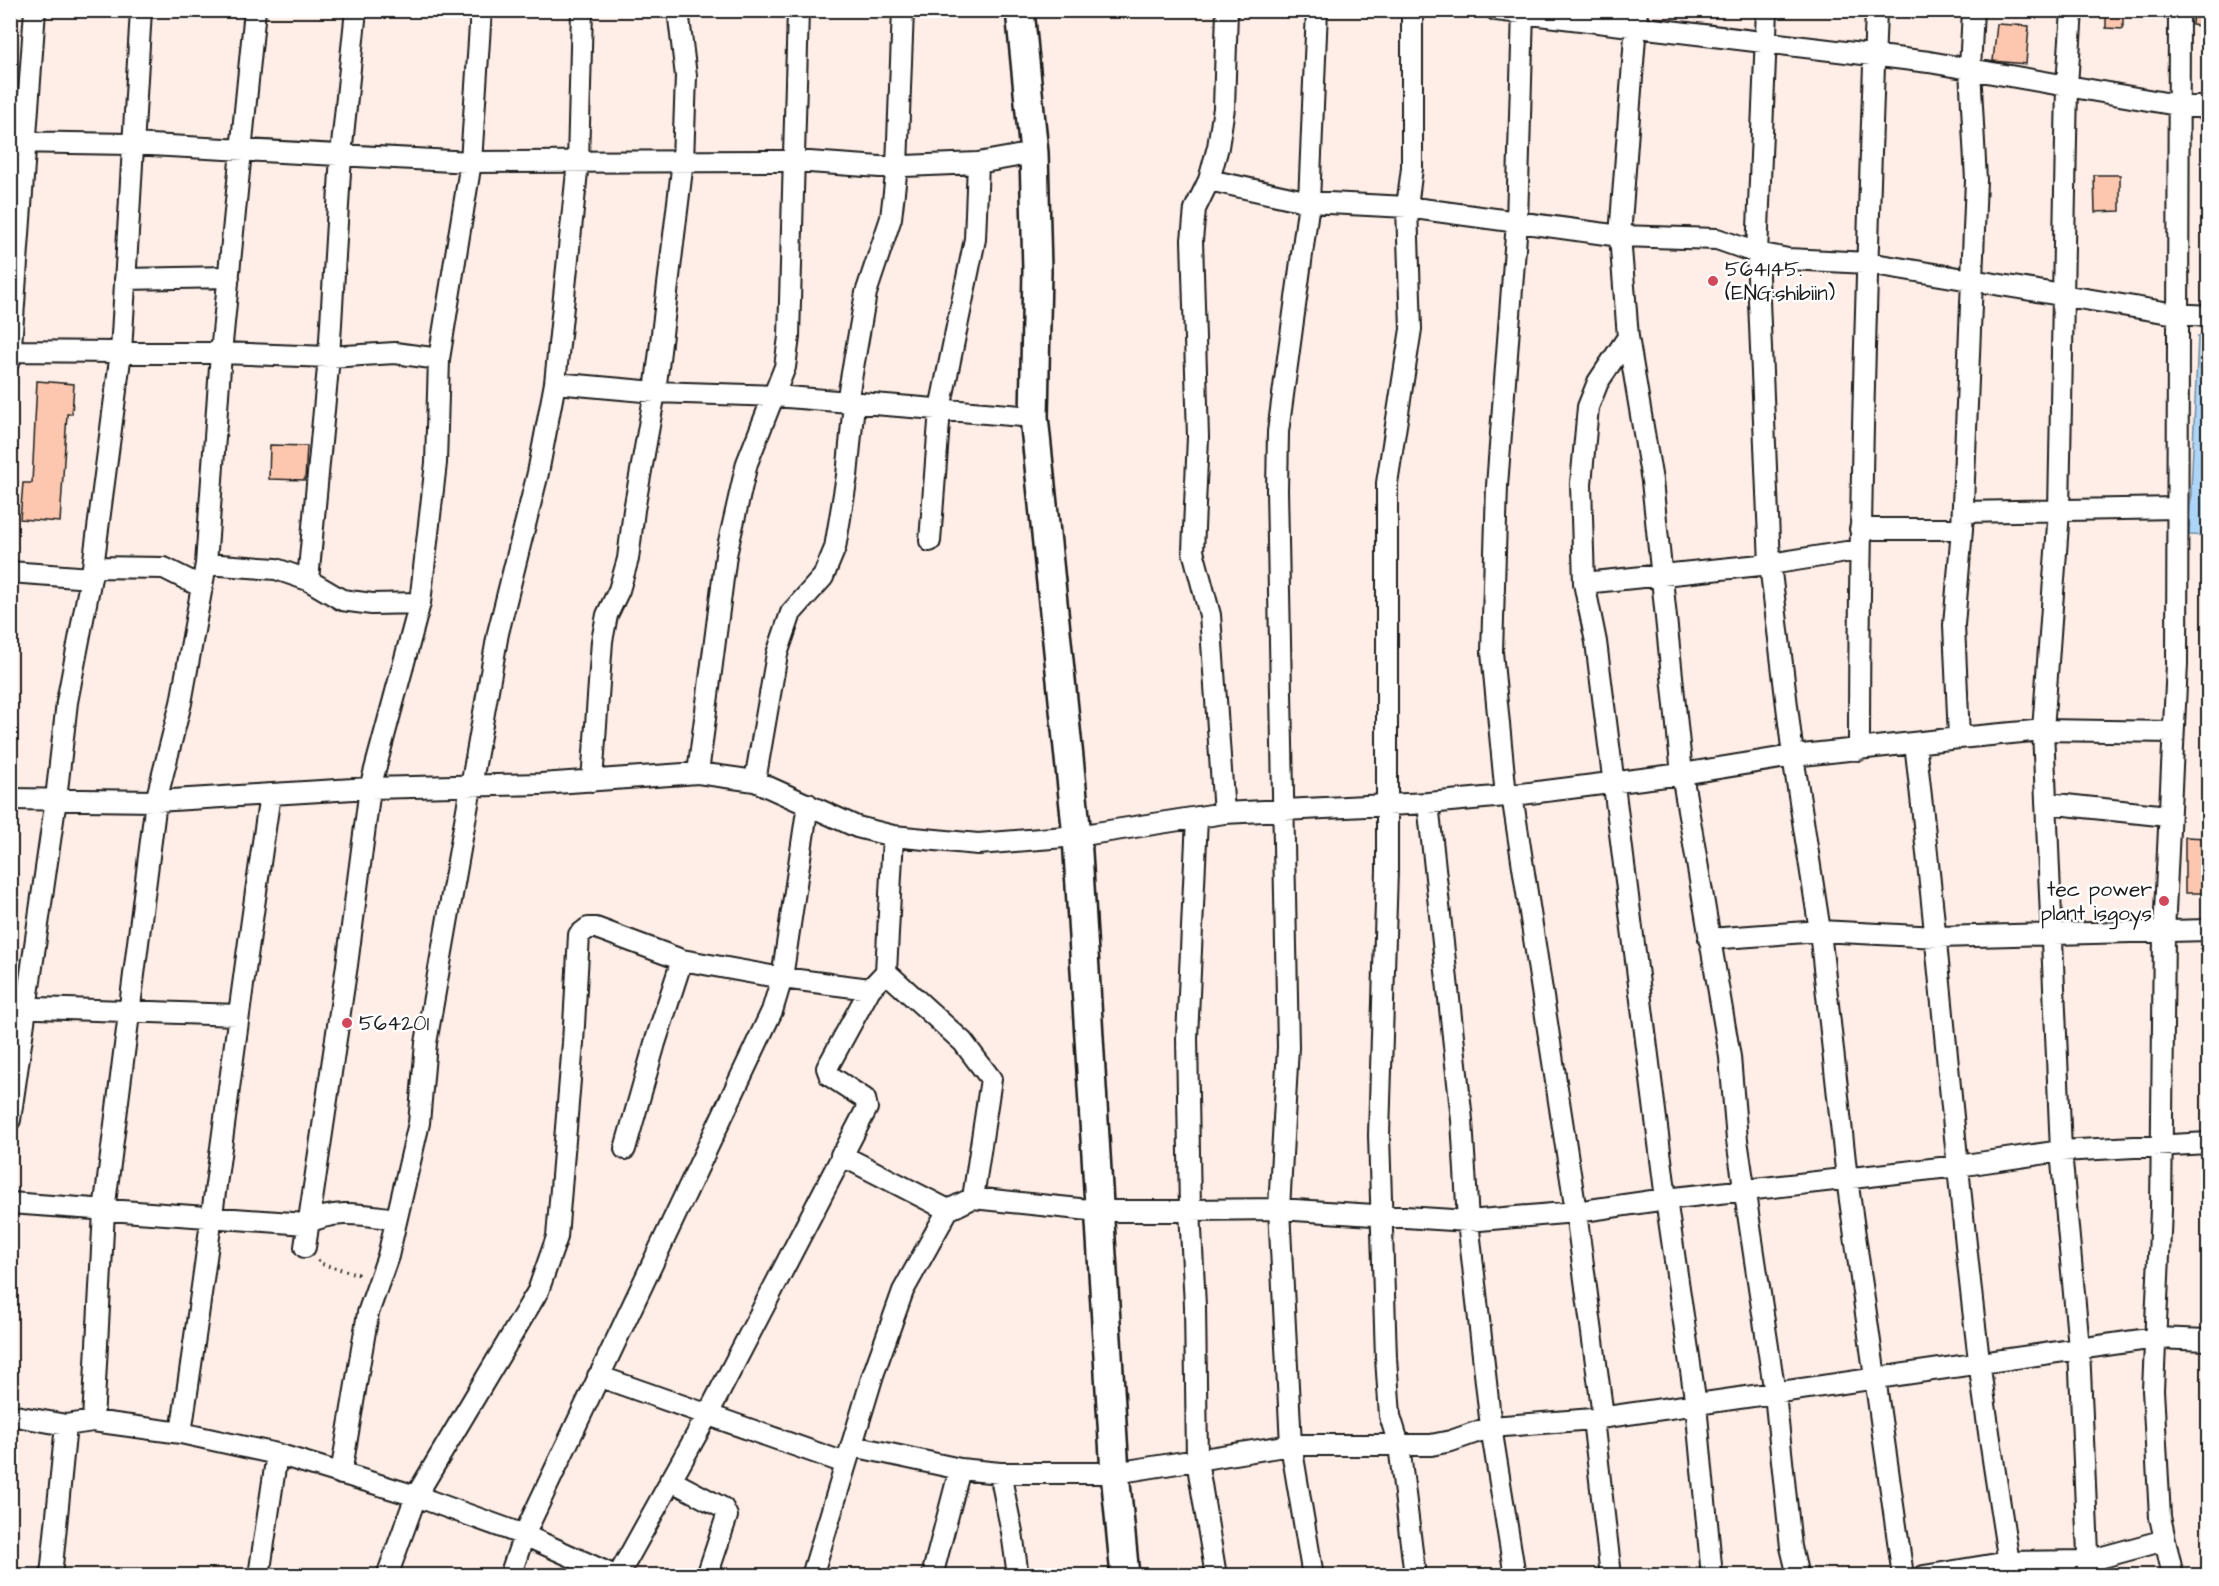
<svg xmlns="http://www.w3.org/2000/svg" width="2219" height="1586" font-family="'Architects Daughter',sans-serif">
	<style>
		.water { fill: #add5f8; stroke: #738ba0; stroke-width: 1.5 }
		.building { fill: #fcc7ae; stroke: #1c1c1c; stroke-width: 1.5 }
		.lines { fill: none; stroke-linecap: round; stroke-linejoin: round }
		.street-casing { stroke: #1c1c1c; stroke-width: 24 }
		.secondary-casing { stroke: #1c1c1c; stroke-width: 32 }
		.path { stroke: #1c1c1c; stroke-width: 4; stroke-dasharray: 1.5 4.5; stroke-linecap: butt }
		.street { stroke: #fff; stroke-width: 20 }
		.secondary { stroke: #fff; stroke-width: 27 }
		.poi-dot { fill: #d1495b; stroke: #fff; stroke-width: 2 }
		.labels { text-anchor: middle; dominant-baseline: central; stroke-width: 5; stroke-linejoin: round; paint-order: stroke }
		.poi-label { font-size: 21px; fill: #1c1c1c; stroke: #fff; text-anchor: start }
	</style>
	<rect width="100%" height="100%" fill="#feeee7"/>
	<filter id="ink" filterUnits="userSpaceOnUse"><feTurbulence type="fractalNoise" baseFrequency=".0167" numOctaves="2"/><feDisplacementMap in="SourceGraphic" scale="12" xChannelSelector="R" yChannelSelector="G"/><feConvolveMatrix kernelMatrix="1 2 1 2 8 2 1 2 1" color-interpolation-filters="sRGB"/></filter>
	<g filter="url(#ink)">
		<path class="water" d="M2198,336H2208V536L2189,535Z"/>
		<path class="building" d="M2106,10H2123V29L2106,28Z
			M2193,10H2208V27L2192,25Z
			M1997,24L2029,26L2026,64L1993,61Z
			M2094,175H2120V211L2095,212Z
			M37,381L74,384L72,414H67L60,522L20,519L23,483H32Z
			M270,445L307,446L305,480L269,479Z
			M2185,837L2208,838V893H2185Z"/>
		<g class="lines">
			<g class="street-casing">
				<path id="street" d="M1412,10V168L1407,207L1411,329L1387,483V870L1379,1135L1386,1358L1390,1416L1399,1445L1415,1576
					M1496,10L1929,62L2177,105L2208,108
					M1637,10L1620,236L1628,337L1652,481L1682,774L1730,1057L1737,1140L1775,1394L1791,1547L1798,1576
					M1767,10L1757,253L1770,564L1793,756L1820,931L1847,1179L1903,1576
					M2072,10L2067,85L2059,511L2043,730L2061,1151L2079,1348L2089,1576
					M10,142L131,144L471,162L795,161L880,167L978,163L1034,153
					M1209,180L1309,202L1407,207L1620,236L1717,239L1757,253L1788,259L1868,263L2176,314L2208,316
					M125,279L229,277
					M1628,337L1598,382L1588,407L1581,484L1584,583L1596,642L1666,1199L1696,1405L1712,1576
					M10,351L221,353L329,357L395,353L439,359
					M10,360L35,10
					M555,383L655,392L775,396L1034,417
					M847,402L866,293L891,218L897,166L903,10
					M1963,512L2177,508
					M1860,529H1962
					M930,541L940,409L975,239L978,163
					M206,564L276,569L308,580L342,600L372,604L420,603
					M93,567L164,568L202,587
					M10,572L91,578
					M308,580L329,357L341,155L356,10
					M1584,583L1770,564L1859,550
					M1959,738L1954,625L1962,529L1976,180L1970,69L1973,10
					M1915,743C1939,949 1954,1155 1979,1360C1988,1432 2000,1504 2011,1576
					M1859,750C1859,503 1867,257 1876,10
					M698,773L726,555L747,463L785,367L789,337L798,10
					M592,781L602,641L607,615L619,590L628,559L634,510L655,392L683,161L686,76L678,10
					M755,781L777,654L791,613L823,577L835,548L847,476L854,403
					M1512,795L1576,1212L1603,1416
					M1506,796L1492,652L1497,486L1517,222L1523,10
					M10,799L156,801L370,788L541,784L698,773L755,781L857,827L893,836L978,844L1077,836L1224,813L1428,803L1506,796L1682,774L1793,756L1959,738L2043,730L2172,732
					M1428,803L1462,1120L1468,1221L1491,1427L1515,1576
					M2047,803L2168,816
					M1224,813L1210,615L1193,551L1198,437L1192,240L1195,209L1209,180L1218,147L1224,108L1227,10
					M1197,818L1187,1038L1190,1210L1195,1306L1197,1460L1216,1576
					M1709,939L1820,931L1938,937L2208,930
					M886,972L963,1042L991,1079L973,1198
					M10,1007L237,1015
					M10,1120L56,799L67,702L93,567L121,352L141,10
					M625,1149L655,1043L682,960
					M841,1155L948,1210
					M10,1203L306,1224C334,1208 365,1215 396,1219
					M305,1247L347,965L370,788L420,603L436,463L439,359L471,162L481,10
					M598,1376L845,1463
					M10,1415L66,1425L93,1421L181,1433L277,1454L416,1496L524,1535L615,1576
					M1593,1419L1611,1576
					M93,1421L104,1211L156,801L181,703L206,564L221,353L255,10
					M181,1433C213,1221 238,1008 270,795
					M853,1446L960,1469L1000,1473H1115L1291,1445H1431L1451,1441L1491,1427L1593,1419L2155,1338L2208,1340
					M1000,1473L1012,1532L1018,1576
					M341,1474L368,1313L388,1256L419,1123L426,1043L498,633L538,473L555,383L578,162L582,10
					M670,1480L723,1508L727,1516L707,1576
					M51,1576L66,1425
					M259,1576L277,1454
					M387,1576L416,1496L538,1291L557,1237L573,1043L579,935L588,928H596L682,960L782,978L870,989
					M510,1576L524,1535L772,1011L782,978L808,804
					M618,1576L708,1414L867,1108L865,1099L830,1076L827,1068L870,989L886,972L893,836
					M812,1576L873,1375L903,1291L948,1210L973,1198L1099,1211L1279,1209L1468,1221L1576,1212L1666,1199L1958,1166L2061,1151L2208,1143
					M932,1576L960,1469
					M1313,1576L1291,1445L1279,1209L1288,1047L1277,490L1278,432L1309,202L1317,10
					M1924,1576L2009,1562L2088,1561L2165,1540
					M2173,1576L2160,1517L2153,1390L2161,1210L2164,932L2177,664L2179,10"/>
			</g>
			<g class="secondary-casing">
				<path id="secondary" d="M1020,10L1034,153L1037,271L1034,417L1077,836L1115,1473L1125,1576"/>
			</g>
			<path class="path" d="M318,1260L322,1264L361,1275"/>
			<use href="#street" class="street"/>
			<use href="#secondary" class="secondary"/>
		</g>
	</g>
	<g class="poi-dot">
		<circle cx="1713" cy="281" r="6"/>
		<circle cx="2164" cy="901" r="6"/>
		<circle cx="347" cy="1023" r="6"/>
	</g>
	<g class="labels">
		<g class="poi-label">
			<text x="1725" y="269">564145.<tspan x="1725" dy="24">(ENG:shibiin)</tspan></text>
			<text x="2152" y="889" text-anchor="end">tec power<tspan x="2152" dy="24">plant isgoys</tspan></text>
			<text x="359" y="1023">564201</text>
		</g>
	</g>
	<rect width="2219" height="1586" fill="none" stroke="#fff" stroke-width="36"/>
	<rect x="18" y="18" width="2183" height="1550" fill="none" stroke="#1c1c1c" stroke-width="2" filter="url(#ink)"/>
</svg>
